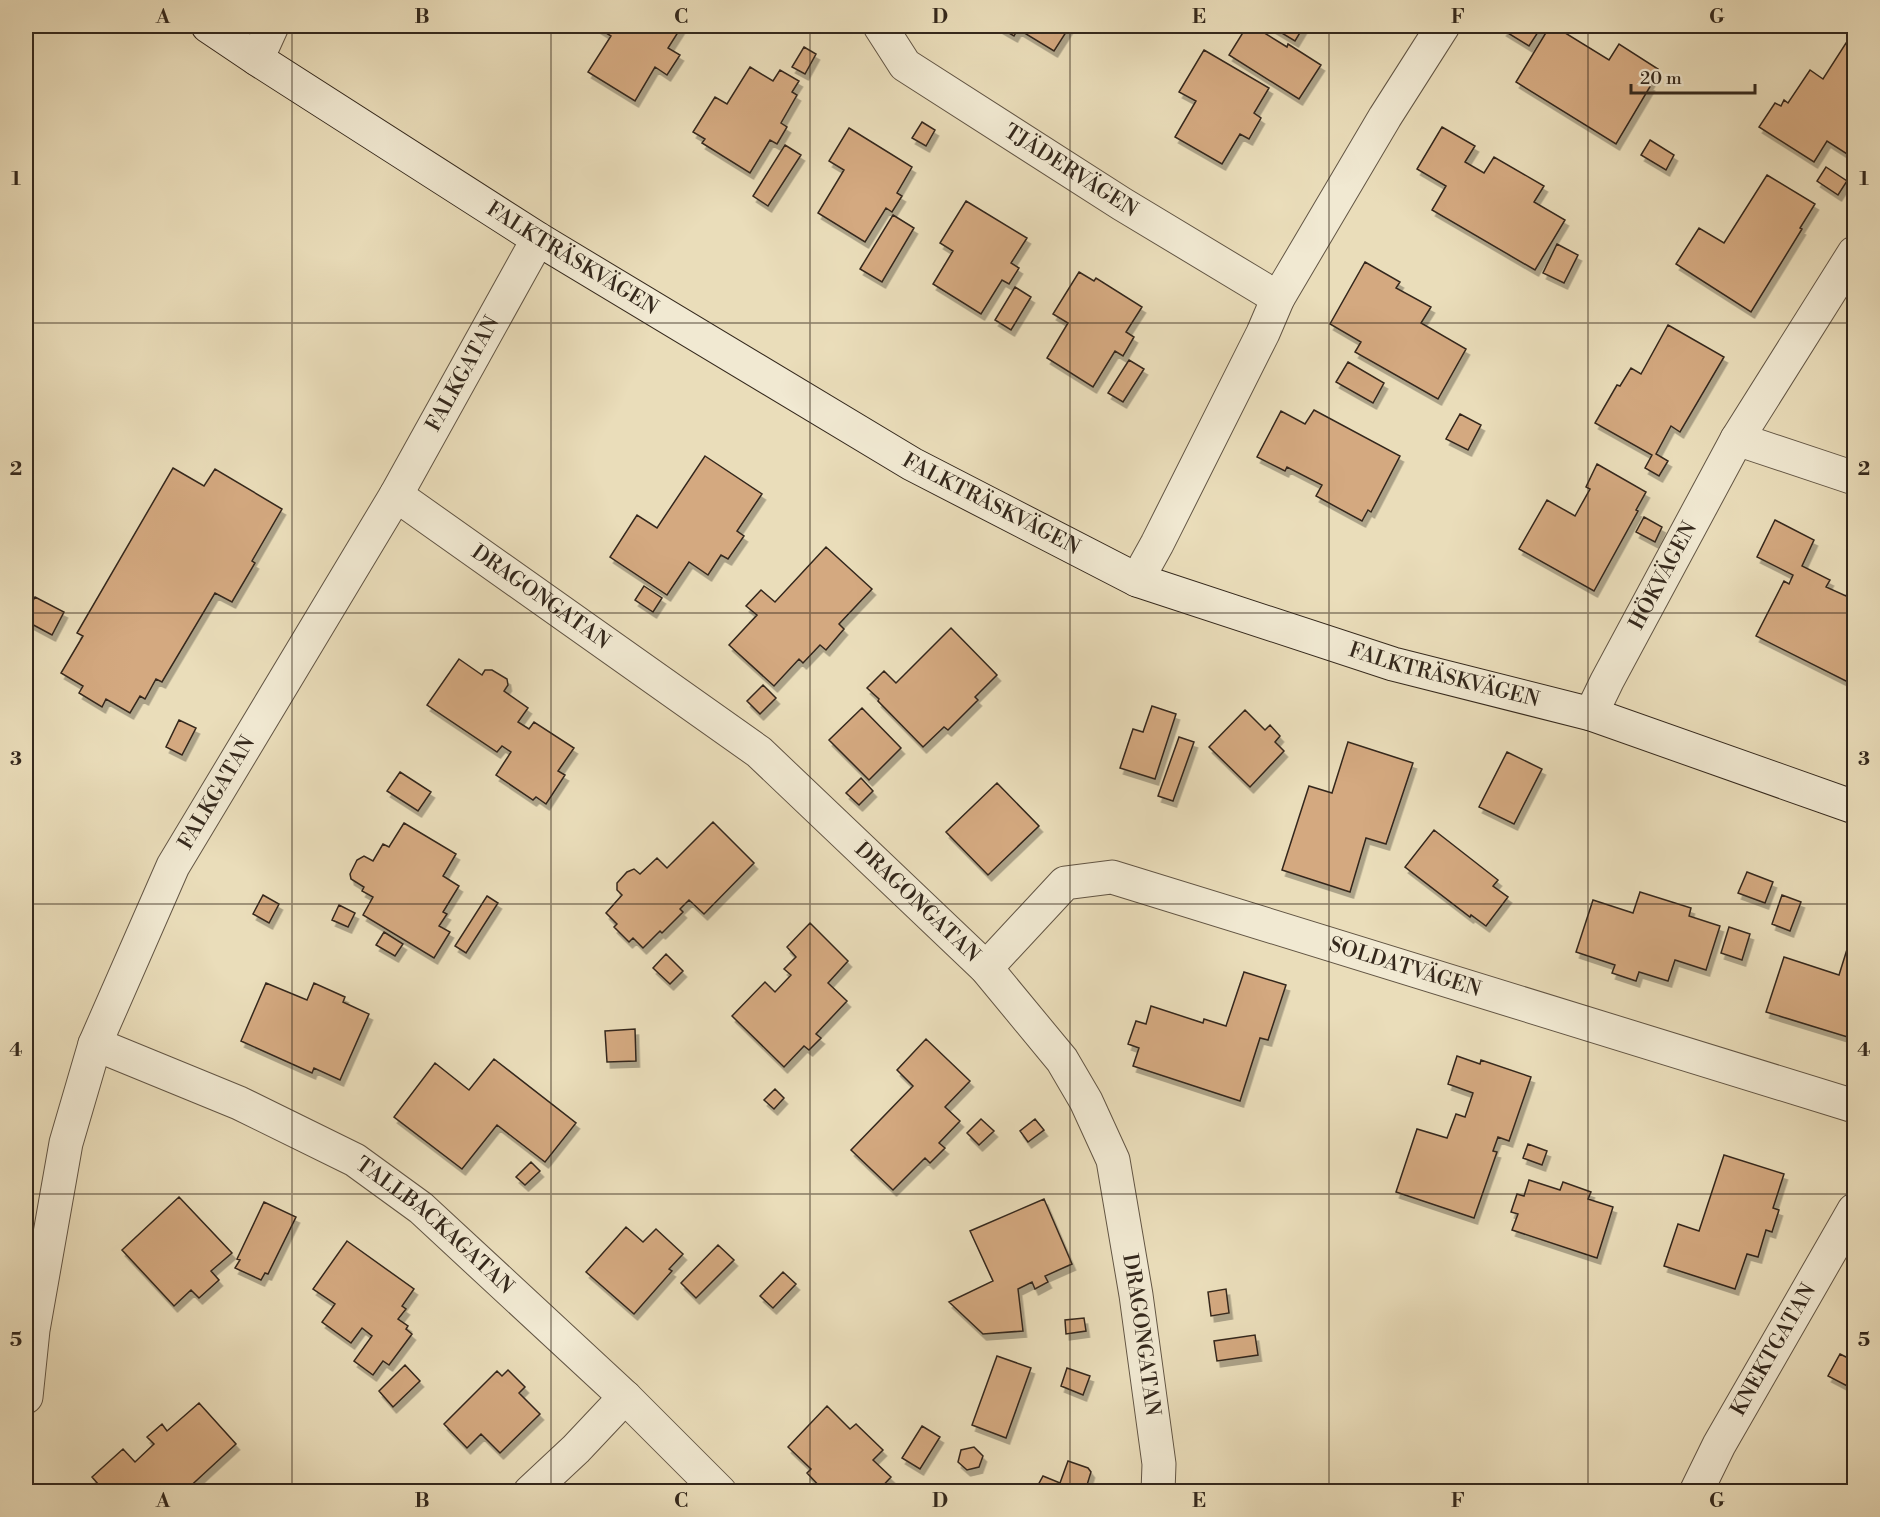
<svg xmlns="http://www.w3.org/2000/svg" width="1880" height="1517" font-family="'Libre Bodoni',serif">
	<style>
		.building { fill: #d4a980; stroke: #34281c; stroke-width: 1.5; filter: url(#shadow) }
		.lines { fill: none; stroke-linecap: round; stroke-linejoin: round }
		.street-casing { stroke: #625544; stroke-width: 35 }
		.secondary-casing { stroke: #34281c; stroke-width: 35 }
		.street { stroke: #f1e9d2; stroke-width: 33 }
		.secondary { stroke: #f1e9d2; stroke-width: 33 }
		.grid { fill: none; stroke: #34281c; stroke-width: 1.5; stroke-opacity: 0.55 }
		.labels { text-anchor: middle; dominant-baseline: central; stroke-width: 6; stroke-linejoin: round; paint-order: stroke }
		.street-label { font-size: 21px; fill: #34281c; stroke: #f1e9d2 }
		.neatline { fill: none; stroke: #34281c; stroke-width: 2 }
		.grid-label { font-size: 20px; text-anchor: middle; font-weight: bold; fill: #34281c }
	</style>
	<defs>
		<filter id="shadow"><feDropShadow dx="3.5" dy="6" stdDeviation="0" flood-color="#0004"/></filter>
	</defs>
	<rect width="100%" height="100%" fill="#eaddba"/>
	<filter id="stains"><feTurbulence type="fractalNoise" baseFrequency=".00333" numOctaves="4"/><feColorMatrix values="0 0 0 0 .2 0 0 0 0 .09 0 0 0 0 .02 0 0 0 .5 -.17"/></filter>
	<radialGradient id="worn" r=".72"><stop offset=".6" stop-color="#630" stop-opacity="0"/><stop offset="1" stop-color="#630" stop-opacity=".3"/></radialGradient>
	<path class="building" d="M595,26H682L668,48L680,55L667,75L655,67L635,101L588,72L611,36Z
		M1001,26H1070L1054,51L1018,29L1014,36L1000,28Z
		M1247,26H1253L1287,47L1288,44L1321,65L1299,99L1229,55Z
		M1270,26H1304L1295,41Z
		M1506,26H1542L1529,46L1503,30Z
		M1550,26H1554L1609,60L1619,44L1658,69L1649,84L1651,85L1616,144L1516,82Z
		M1846,43L1854,49V142L1847,154L1827,141L1814,162L1759,127L1775,103L1781,106L1784,100L1788,103L1810,70L1823,79Z
		M804,47L816,54L805,74L792,67Z
		M1204,50L1269,88L1254,113L1261,118L1249,139L1240,134L1222,164L1175,137L1196,101L1179,92Z
		M750,67L773,81L780,70L799,81L792,92L797,95L781,123L787,127L777,144L770,140L750,173L702,143L705,139L693,132L715,97L727,104Z
		M922,122L935,130L926,146L912,138Z
		M1442,127L1475,146L1465,162L1484,173L1494,157L1544,186L1534,202L1565,220L1535,270L1432,210L1446,186L1417,169Z
		M849,128L912,167L897,193L902,196L892,212L886,208L865,242L818,213L844,170L829,161Z
		M1650,140L1674,155L1666,170L1641,155Z
		M785,145L801,155L768,206L753,196Z
		M1826,167L1847,181L1838,195L1817,181Z
		M1767,175L1815,204L1800,228L1802,229L1751,312L1676,264L1699,228L1724,243Z
		M966,201L1027,238L1011,263L1019,268L1009,284L1002,280L981,314L933,284L953,251L940,243Z
		M893,215L914,228L882,282L860,269Z
		M1557,244L1578,255L1564,283L1543,273Z
		M1365,262L1400,282L1396,288L1431,307L1421,323L1466,349L1438,399L1355,352L1361,342L1330,324Z
		M1079,272L1094,281L1096,278L1142,307L1126,332L1134,337L1123,356L1115,351L1093,387L1047,358L1068,323L1053,314Z
		M1015,287L1031,297L1011,330L995,320Z
		M1668,325L1724,357L1680,432L1671,426L1656,454L1668,461L1659,476L1645,468L1652,455L1595,423L1617,385L1620,386L1631,368L1641,374Z
		M1129,360L1144,369L1123,402L1108,393Z
		M1348,362L1384,383L1373,403L1336,382Z
		M1314,410L1400,456L1371,512L1368,510L1362,521L1316,496L1322,485L1287,467L1285,471L1257,457L1281,411L1305,424Z
		M1460,414L1481,425L1468,450L1446,439Z
		M705,456L762,494L737,531L744,536L728,559L721,555L708,575L689,562L667,595L610,557L637,515L657,528Z
		M1597,464L1646,492L1636,510L1638,511L1594,591L1519,549L1547,500L1575,516L1590,489L1586,487Z
		M173,468L204,486L215,469L282,509L252,561L255,563L232,602L215,593L162,682L156,679L145,699L140,696L130,713L106,699L102,707L79,693L83,686L61,673L83,636L77,633Z
		M1644,517L1662,527L1655,542L1636,532Z
		M1775,520L1814,540L1802,566L1830,580L1826,587L1846,596L1854,578V685L1756,636L1784,581L1789,584L1793,575L1757,557Z
		M826,547L872,589L839,624L844,629L826,650L820,645L803,663L799,659L774,686L729,645L757,615L746,606L761,590L775,602Z
		M644,586L662,598L653,612L635,600Z
		M35,597L64,612L52,635L26,621V614Z
		M951,628L997,675L975,697L978,700L948,730L944,727L923,747L878,701L879,699L867,688L884,671L896,683Z
		M459,659L482,675L485,670H492L507,679L508,685L504,691L528,708L518,722L529,729L534,722L574,748L558,771L565,775L546,804L536,797L533,800L496,775L511,752L502,746L497,752L427,705Z
		M763,685L776,698L760,714L747,701Z
		M1152,706L1176,714L1155,779L1120,768L1133,729L1143,732Z
		M862,708L901,748L869,780L829,740Z
		M1245,710L1265,730L1270,725L1280,736L1275,742L1284,751L1250,787L1209,747Z
		M179,720L196,728L182,755L166,747Z
		M1179,737L1194,742L1173,801L1158,796Z
		M1348,742L1413,763L1386,844L1366,838L1350,892L1282,870L1309,786L1332,793Z
		M1507,752L1542,769L1514,824L1479,807Z
		M400,772L431,792L418,811L387,791Z
		M861,778L873,791L859,805L846,793Z
		M997,783L1039,826L988,875L946,832Z
		M713,822L754,863L704,914L689,900L680,909L683,912L662,933L660,931L643,948L633,938L629,942L614,927L617,924L606,913L622,895L617,890V883L627,872L634,869L640,874L657,858L667,868Z
		M404,823L456,854L443,876L459,886L443,912L447,914L439,926L450,932L434,958L363,915L373,897L362,891L364,887L351,879L350,874L357,860L364,856L373,861L383,844L389,847Z
		M1434,830L1498,880L1493,886L1508,897L1486,926L1471,915L1470,917L1405,867Z
		M1747,872L1773,882L1765,903L1738,893Z
		M1640,892L1691,908L1689,916L1720,926L1706,970L1675,960L1668,981L1639,972L1636,981L1612,973L1615,965L1576,952L1593,900L1633,913Z
		M263,895L279,904L269,923L253,914Z
		M1782,895L1801,902L1790,931L1772,924Z
		M487,896L498,903L466,953L455,946Z
		M339,905L355,913L348,927L332,920Z
		M810,923L848,961L828,983L847,1001L816,1034L821,1038L809,1050L804,1046L784,1067L732,1016L765,982L775,992L791,975L784,969L796,957L787,947Z
		M1729,927L1750,934L1742,960L1721,953Z
		M1854,927V1039L1766,1012L1784,957L1839,975Z
		M384,932L403,944L395,956L376,945Z
		M666,954L683,971L670,984L653,968Z
		M1244,972L1286,985L1268,1040L1260,1038L1240,1101L1133,1066L1139,1048L1128,1044L1136,1021L1146,1024L1151,1006L1203,1023L1204,1019L1226,1026Z
		M266,983L307,1000L314,983L345,997L343,1002L369,1014L340,1080L314,1068L312,1073L241,1041Z
		M635,1029L636,1061L607,1062L605,1031Z
		M926,1039L970,1081L945,1107L960,1121L939,1143L945,1148L930,1163L925,1158L893,1190L851,1150L913,1086L897,1070Z
		M1457,1056L1480,1064L1481,1060L1531,1077L1509,1141L1498,1137L1493,1151L1497,1152L1474,1218L1396,1192L1417,1129L1447,1138L1456,1114L1465,1117L1473,1093L1448,1084Z
		M494,1059L576,1123L545,1162L497,1125L462,1169L394,1117L435,1063L469,1090Z
		M775,1089L784,1098L774,1109L764,1100Z
		M981,1119L994,1131L979,1145L967,1133Z
		M1035,1119L1044,1130L1028,1142L1020,1131Z
		M1528,1144L1547,1151L1542,1165L1523,1158Z
		M1724,1155L1784,1174L1773,1208L1779,1210L1772,1232L1766,1230L1758,1257L1747,1254L1735,1289L1664,1266L1678,1224L1699,1231Z
		M531,1162L540,1171L525,1185L516,1177Z
		M1529,1180L1560,1190L1563,1182L1591,1192L1588,1199L1613,1207L1597,1258L1512,1230L1518,1214L1511,1212L1517,1194L1524,1196Z
		M179,1197L232,1253L211,1271L219,1280L199,1298L191,1290L174,1306L122,1250Z
		M1044,1199L1072,1264L1045,1276L1048,1282L1035,1289L1032,1282L1018,1289L1023,1331L983,1334L949,1302L993,1281L970,1231Z
		M264,1202L296,1217L268,1274L265,1273L261,1280L235,1268L240,1260L237,1259Z
		M626,1227L643,1242L656,1229L683,1254L669,1269L672,1271L634,1314L586,1272Z
		M347,1241L414,1289L402,1306L406,1309L398,1319L408,1326L406,1329L412,1334L389,1365L383,1361L373,1375L354,1361L372,1336L362,1328L351,1343L322,1322L335,1304L313,1289Z
		M718,1245L734,1260L696,1298L681,1283Z
		M783,1272L796,1284L773,1308L760,1296Z
		M1226,1289L1229,1313L1211,1316L1208,1292Z
		M1084,1318L1086,1331L1066,1334L1065,1320Z
		M1255,1335L1258,1355L1217,1361L1214,1341Z
		M1840,1354L1854,1361V1382L1851,1388L1828,1376Z
		M997,1356L1031,1368L1006,1438L972,1425Z
		M405,1365L420,1381L393,1407L379,1391Z
		M1067,1368L1090,1376L1083,1395L1061,1386Z
		M508,1370L525,1387L519,1393L540,1414L500,1453L481,1434L467,1448L444,1424L497,1371L502,1376Z
		M199,1403L236,1444L184,1492H105L92,1477L123,1449L135,1462L154,1444L147,1437L162,1424L167,1431Z
		M827,1406L850,1429L856,1424L883,1450L873,1460L891,1477L877,1492H825L807,1473L811,1469L788,1447Z
		M922,1426L940,1437L920,1469L902,1458Z
		M974,1447L983,1456L979,1467L967,1470L958,1462L961,1450Z
		M1068,1461L1088,1468L1091,1472L1087,1485L1107,1492H1033L1035,1484L1038,1485L1043,1476L1060,1483Z"/>
	<g class="lines">
		<g class="street-casing">
			<g id="street">
				<path id="s1" d="M880,26L905,65L1122,204L1278,298"/>
				<path d="M257,59L272,26"/>
				<path d="M1737,439L1854,478"/>
				<path id="s2" d="M396,495L759,752L986,968L1062,1060L1086,1101L1113,1160L1136,1295L1159,1464L1158,1492"/>
				<path d="M1137,580L1157,544L1263,333L1278,298L1385,117L1443,26"/>
				<path id="s3" d="M1591,714L1607,681L1737,439L1854,253"/>
				<path id="s4" d="M986,968L1065,883L1112,877L1854,1106"/>
				<path id="s5" d="M95,1044L239,1103L355,1160L421,1208L625,1397L720,1492"/>
				<path id="s6" d="M26,1397L33,1330L66,1143L95,1044L173,866L396,495L538,239"/>
				<path d="M530,1492L576,1449L625,1397"/>
				<path id="s7" d="M1696,1492L1719,1445L1854,1210"/>
			</g>
		</g>
		<g class="secondary-casing">
			<g id="secondary">
				<path id="s8" d="M208,26L257,59L538,239L912,464L1137,580L1393,664L1591,714L1854,807"/>
			</g>
		</g>
		<use href="#street" class="street"/>
		<use href="#secondary" class="secondary"/>
	</g>
	<path class="grid" d="M292,26V1492M551,26V1492M810,26V1492M1070,26V1492M1329,26V1492M1588,26V1492M26,323H1854M26,613H1854M26,904H1854M26,1194H1854"/>
	<g class="labels">
		<g class="street-label">
			<text stroke="none"><textPath href="#s1" startOffset="243">TJÄDERVÄGEN</textPath></text>
			<text stroke="none"><textPath href="#s8" startOffset="432">FALKTRÄSKVÄGEN</textPath></text>
			<text stroke="none"><textPath href="#s6" startOffset="1126">FALKGATAN</textPath></text>
			<text stroke="none"><textPath href="#s8" startOffset="918">FALKTRÄSKVÄGEN</textPath></text>
			<text stroke="none"><textPath href="#s3" startOffset="156">HÖKVÄGEN</textPath></text>
			<text stroke="none"><textPath href="#s2" startOffset="177">DRAGONGATAN</textPath></text>
			<text stroke="none"><textPath href="#s8" startOffset="1404">FALKTRÄSKVÄGEN</textPath></text>
			<text stroke="none"><textPath href="#s6" startOffset="640">FALKGATAN</textPath></text>
			<text stroke="none"><textPath href="#s2" startOffset="663">DRAGONGATAN</textPath></text>
			<text stroke="none"><textPath href="#s4" startOffset="470">SOLDATVÄGEN</textPath></text>
			<text stroke="none"><textPath href="#s5" startOffset="388">TALLBACKAGATAN</textPath></text>
			<text stroke="none"><textPath href="#s2" startOffset="1167">DRAGONGATAN</textPath></text>
			<text stroke="none"><textPath href="#s7" startOffset="162">KNEKTGATAN</textPath></text>
		</g>
	</g>
	<rect width="1880" height="1517" fill="none" stroke="#eaddba" stroke-width="66"/>
	<path d="M1631 84v9h124v-9" fill="none" stroke="#34281c" stroke-width="3"/>
	<text x="1640" y="84" font-size="18" fill="#34281c" stroke="#f1e9d2" stroke-width="4.5" paint-order="stroke">20 m</text>
	<rect x="33" y="33" width="1814" height="1451" class="neatline"/>
	<g class="grid-label">
		<text x="163" y="23">A</text>
		<text x="422" y="23">B</text>
		<text x="681" y="23">C</text>
		<text x="940" y="23">D</text>
		<text x="1199" y="23">E</text>
		<text x="1458" y="23">F</text>
		<text x="1717" y="23">G</text>
		<text x="16" y="185">1</text>
		<text x="1864" y="185">1</text>
		<text x="16" y="475">2</text>
		<text x="1864" y="475">2</text>
		<text x="16" y="765">3</text>
		<text x="1864" y="765">3</text>
		<text x="16" y="1056">4</text>
		<text x="1864" y="1056">4</text>
		<text x="16" y="1346">5</text>
		<text x="1864" y="1346">5</text>
		<text x="163" y="1507">A</text>
		<text x="422" y="1507">B</text>
		<text x="681" y="1507">C</text>
		<text x="940" y="1507">D</text>
		<text x="1199" y="1507">E</text>
		<text x="1458" y="1507">F</text>
		<text x="1717" y="1507">G</text>
	</g>
	<rect width="100%" height="100%" filter="url(#stains)"/>
	<rect width="100%" height="100%" fill="url(#worn)"/>
</svg>
